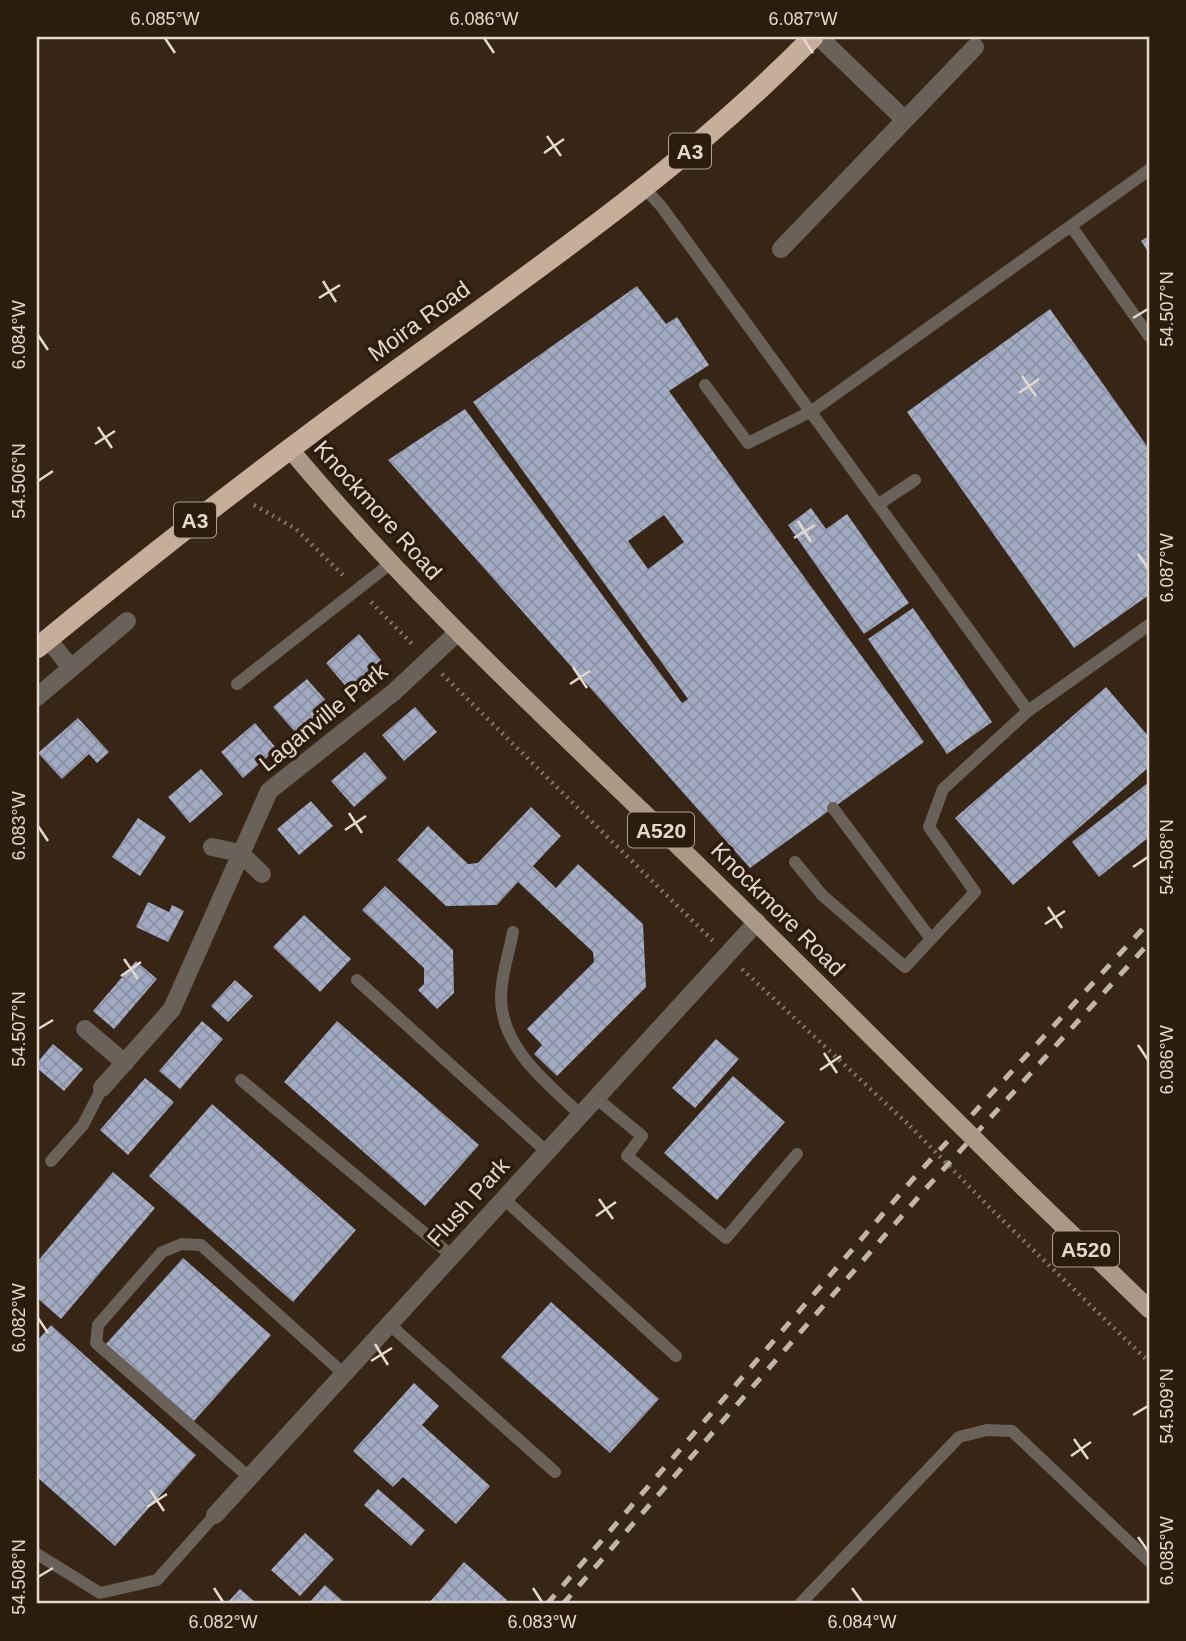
<svg xmlns="http://www.w3.org/2000/svg" width="1186" height="1641" font-family="Helvetica,sans-serif">
	<style>
		.building { fill: url(#building-cross-hatch); fill-rule: evenodd }
		.lines { fill: none; stroke-linecap: round; stroke-linejoin: round }
		.path { stroke: #847567; stroke-width: 4.5; stroke-dasharray: 2 5; stroke-linecap: butt }
		.lane { stroke: #6a6159; stroke-width: 12 }
		.street { stroke: #6a6159; stroke-width: 18 }
		.primary { stroke: #ab9988; stroke-width: 18 }
		.highway { stroke: #c5ae9a; stroke-width: 21 }
		.rail { stroke: #c1b5a9; stroke-width: 5; stroke-dasharray: 12 12; stroke-linecap: butt }
		.path-bridge { stroke: #847567; stroke-width: 4.5; stroke-dasharray: 2 5; stroke-linecap: butt }
		.primary-bridge { stroke: #ab9988; stroke-width: 18 }
		.ticks { fill: none; stroke: #e4d9ce; stroke-width: 2.5 }
		.labels { text-anchor: middle; dominant-baseline: central; stroke-width: 7; stroke-linejoin: round; paint-order: stroke }
		.shield { fill: #2c1c0b; stroke: #ada094; stroke-width: 2 }
		.shield-label { font-size: 21px; font-weight: bold; fill: #e4d9ce }
		.street-label { font-size: 23px; fill: #e4d9ce; stroke: #2c1c0b }
		.neatline { fill: none; stroke: #e4d9ce; stroke-width: 2.5 }
		.ticks-label { font-size: 18px; text-anchor: middle; fill: #e4d9ce }
	</style>
	<defs>
		<pattern id="building-cross-hatch" width="8" height="8" patternUnits="userSpaceOnUse" patternTransform="scale(1.75)"><rect width="8" height="8" fill="#a2abc4"/><path d="M0 0l8 8M0 8l8-8" fill="none" stroke="#8a90a2"/></pattern>
	</defs>
	<rect width="100%" height="100%" fill="#372515"/>
	<path class="building" d="M1149,236V253L1141,241Z
		M637,286L666,324L677,317L709,365L669,391L924,742L750,868L388,460L465,409L682,703L688,699L473,402ZM664,515L684,542L648,569L628,541Z
		M1050,309L1149,449V595L1074,648L907,412Z
		M811,508L826,529L847,514L909,603L864,634L788,525Z
		M913,608L992,722L947,754L868,639Z
		M359,634L381,660L348,689L326,663Z
		M307,679L329,704L296,733L273,707Z
		M1106,687L1149,737V767L1013,885L955,818Z
		M415,707L437,732L404,761L382,735Z
		M78,718L109,752L97,763L89,754L62,779L38,753Z
		M255,723L277,749L243,778L221,752Z
		M365,752L387,778L354,807L331,781Z
		M201,769L223,794L190,823L168,797Z
		M1149,782V837L1099,877L1072,842Z
		M311,801L333,826L299,855L277,829Z
		M531,807L561,836L533,866L556,888L578,864L643,924L646,987L557,1076L534,1054L542,1045L527,1029L594,962L593,952L518,882L497,905L446,906L397,860L428,826L468,864L478,863Z
		M138,818L166,837L140,876L112,857Z
		M385,886L453,950L454,993L437,1009L418,990L424,984V968L362,910Z
		M148,902L169,912L172,905L184,911L168,942L136,927Z
		M304,915L351,959L320,992L273,947Z
		M136,961L157,979L114,1029L93,1011Z
		M235,980L253,996L228,1022L211,1006Z
		M202,1021L223,1039L180,1089L159,1071Z
		M337,1021L479,1145L425,1206L284,1082Z
		M716,1039L739,1059L695,1108L672,1088Z
		M53,1044L83,1069L64,1091L37,1068V1063Z
		M733,1076L785,1122L717,1200L664,1153Z
		M145,1078L174,1102L128,1155L100,1130Z
		M212,1104L356,1230L293,1302L149,1176Z
		M113,1172L155,1208L61,1319L37,1298V1262Z
		M183,1258L271,1335L194,1421L106,1344Z
		M551,1302L659,1399L610,1453L501,1357Z
		M51,1325L196,1455L115,1546L37,1477V1341Z
		M414,1383L439,1406L422,1425L490,1486L456,1524L403,1477L393,1487L353,1451Z
		M378,1489L425,1530L411,1546L364,1505Z
		M305,1533L334,1559L300,1596L271,1570Z
		M464,1562L507,1600L503,1604H428Z
		M325,1585L346,1604H308Z
		M240,1589L257,1604H226Z"/>
	<g class="lines">
		<path class="path" d="M254,505L296,529L345,577
			M371,602L414,646
			M442,674L713,941
			M742,969L910,1126
			M993,1211L1149,1362"/>
		<path class="lane" d="M645,189L661,206L1028,711
			M1071,226L1149,336
			M705,385L748,443L812,411L1149,170
			M879,504L915,480
			M237,684L391,563
			M833,808L931,939
			M795,862L822,895L905,967L975,892L929,827L943,789L1028,711L1149,625
			M513,932C509,953 501,976 501,997C501,1048 547,1083 581,1115
			M357,980L547,1152
			M241,1080L452,1256
			M596,1098L642,1136L627,1156L726,1238L797,1154
			M51,1161L83,1125L102,1088
			M504,1199L676,1356
			M390,1325L555,1472
			M250,1478L96,1343L98,1325L162,1252L182,1244L201,1245L344,1374
			M37,1554L100,1593L157,1580L215,1515
			M800,1604L959,1437L987,1430L1012,1431L1149,1561"/>
		<path class="street" d="M819,37L904,119
			M781,249L975,47
			M48,639L71,668
			M37,697L127,621
			M212,847L240,853L262,874
			M85,1029L125,1063
			M102,1088L172,1009L269,791L394,692L457,633
			M215,1515L757,922"/>
		<path class="primary" d="M289,448C398,579 521,695 643,812C741,906 837,1002 933,1098
			M1024,1188L1149,1309"/>
		<path class="highway" d="M37,648C153,553 271,461 393,373C538,268 687,166 813,37"/>
		<path class="rail" d="M547,1604L913,1179L1149,922
			M563,1604L921,1194L1149,943"/>
		<path class="path-bridge" d="M910,1126L993,1211"/>
		<path class="primary-bridge" d="M933,1098L1024,1188"/>
	</g>
	<path class="ticks" d="M165,38L175,53M484,38L494,53M803,38L813,53M547,136L561,156M544,153L564,139M323,281L336,302M319,298L340,285M1133,318L1148,309M38,335L48,350M1022,376L1036,396M1019,393L1039,379M98,427L112,448M95,444L115,431M38,481L53,471M798,521L811,542M794,538L815,525M1138,554L1148,568M573,667L587,688M570,684L590,671M349,813L362,833M38,826L48,841M345,830L366,816M1133,867L1148,857M1048,907L1062,928M1045,924L1065,911M124,959L138,979M121,976L141,962M38,1029L53,1020M1138,1045L1148,1060M824,1053L837,1073M820,1070L841,1056M599,1199L613,1219M596,1216L616,1202M38,1318L48,1333M375,1344L388,1365M371,1361L392,1348M1133,1415L1148,1406M1074,1439L1088,1459M1071,1456L1091,1442M150,1490L164,1511M147,1507L167,1494M1138,1537L1148,1551M38,1577L53,1568M214,1588L223,1602M533,1588L542,1602M852,1588L862,1602"/>
	<g class="labels">
		<g class="shield">
			<rect x="669" y="133.5" width="42" height="35" rx="5"/>
			<rect x="174" y="502.5" width="42" height="35" rx="5"/>
			<rect x="628" y="812.5" width="66" height="35" rx="5"/>
			<rect x="1053" y="1231.5" width="66" height="35" rx="5"/>
		</g>
		<g class="shield-label">
			<text x="690" y="151">A3</text>
			<text x="195" y="520">A3</text>
			<text x="661" y="830">A520</text>
			<text x="1086" y="1249">A520</text>
		</g>
		<g class="street-label">
			<text transform="translate(419 321) rotate(-36)">Moira Road</text>
			<text transform="translate(378 510) rotate(48)">Knockmore Road</text>
			<text transform="translate(323 717) rotate(-39)">Laganville Park</text>
			<text transform="translate(778 909) rotate(45)">Knockmore Road</text>
			<text transform="translate(468 1202) rotate(-48)">Flush Park</text>
		</g>
	</g>
	<rect width="1186" height="1641" fill="none" stroke="#2c1c0b" stroke-width="77"/>
	<rect x="38" y="38" width="1110" height="1564" class="neatline"/>
	<g class="ticks-label">
		<text x="165" y="25">6.085°W</text>
		<text x="484" y="25">6.086°W</text>
		<text x="803" y="25">6.087°W</text>
		<text transform="translate(1167 309) rotate(-90)" y="6">54.507°N</text>
		<text transform="translate(19 335) rotate(-90)" y="6">6.084°W</text>
		<text transform="translate(19 481) rotate(-90)" y="6">54.506°N</text>
		<text transform="translate(1167 568) rotate(-90)" y="6">6.087°W</text>
		<text transform="translate(19 826) rotate(-90)" y="6">6.083°W</text>
		<text transform="translate(1167 857) rotate(-90)" y="6">54.508°N</text>
		<text transform="translate(19 1029) rotate(-90)" y="6">54.507°N</text>
		<text transform="translate(1167 1060) rotate(-90)" y="6">6.086°W</text>
		<text transform="translate(19 1318) rotate(-90)" y="6">6.082°W</text>
		<text transform="translate(1167 1406) rotate(-90)" y="6">54.509°N</text>
		<text transform="translate(1167 1551) rotate(-90)" y="6">6.085°W</text>
		<text transform="translate(19 1577) rotate(-90)" y="6">54.508°N</text>
		<text x="223" y="1628">6.082°W</text>
		<text x="542" y="1628">6.083°W</text>
		<text x="862" y="1628">6.084°W</text>
	</g>
</svg>
